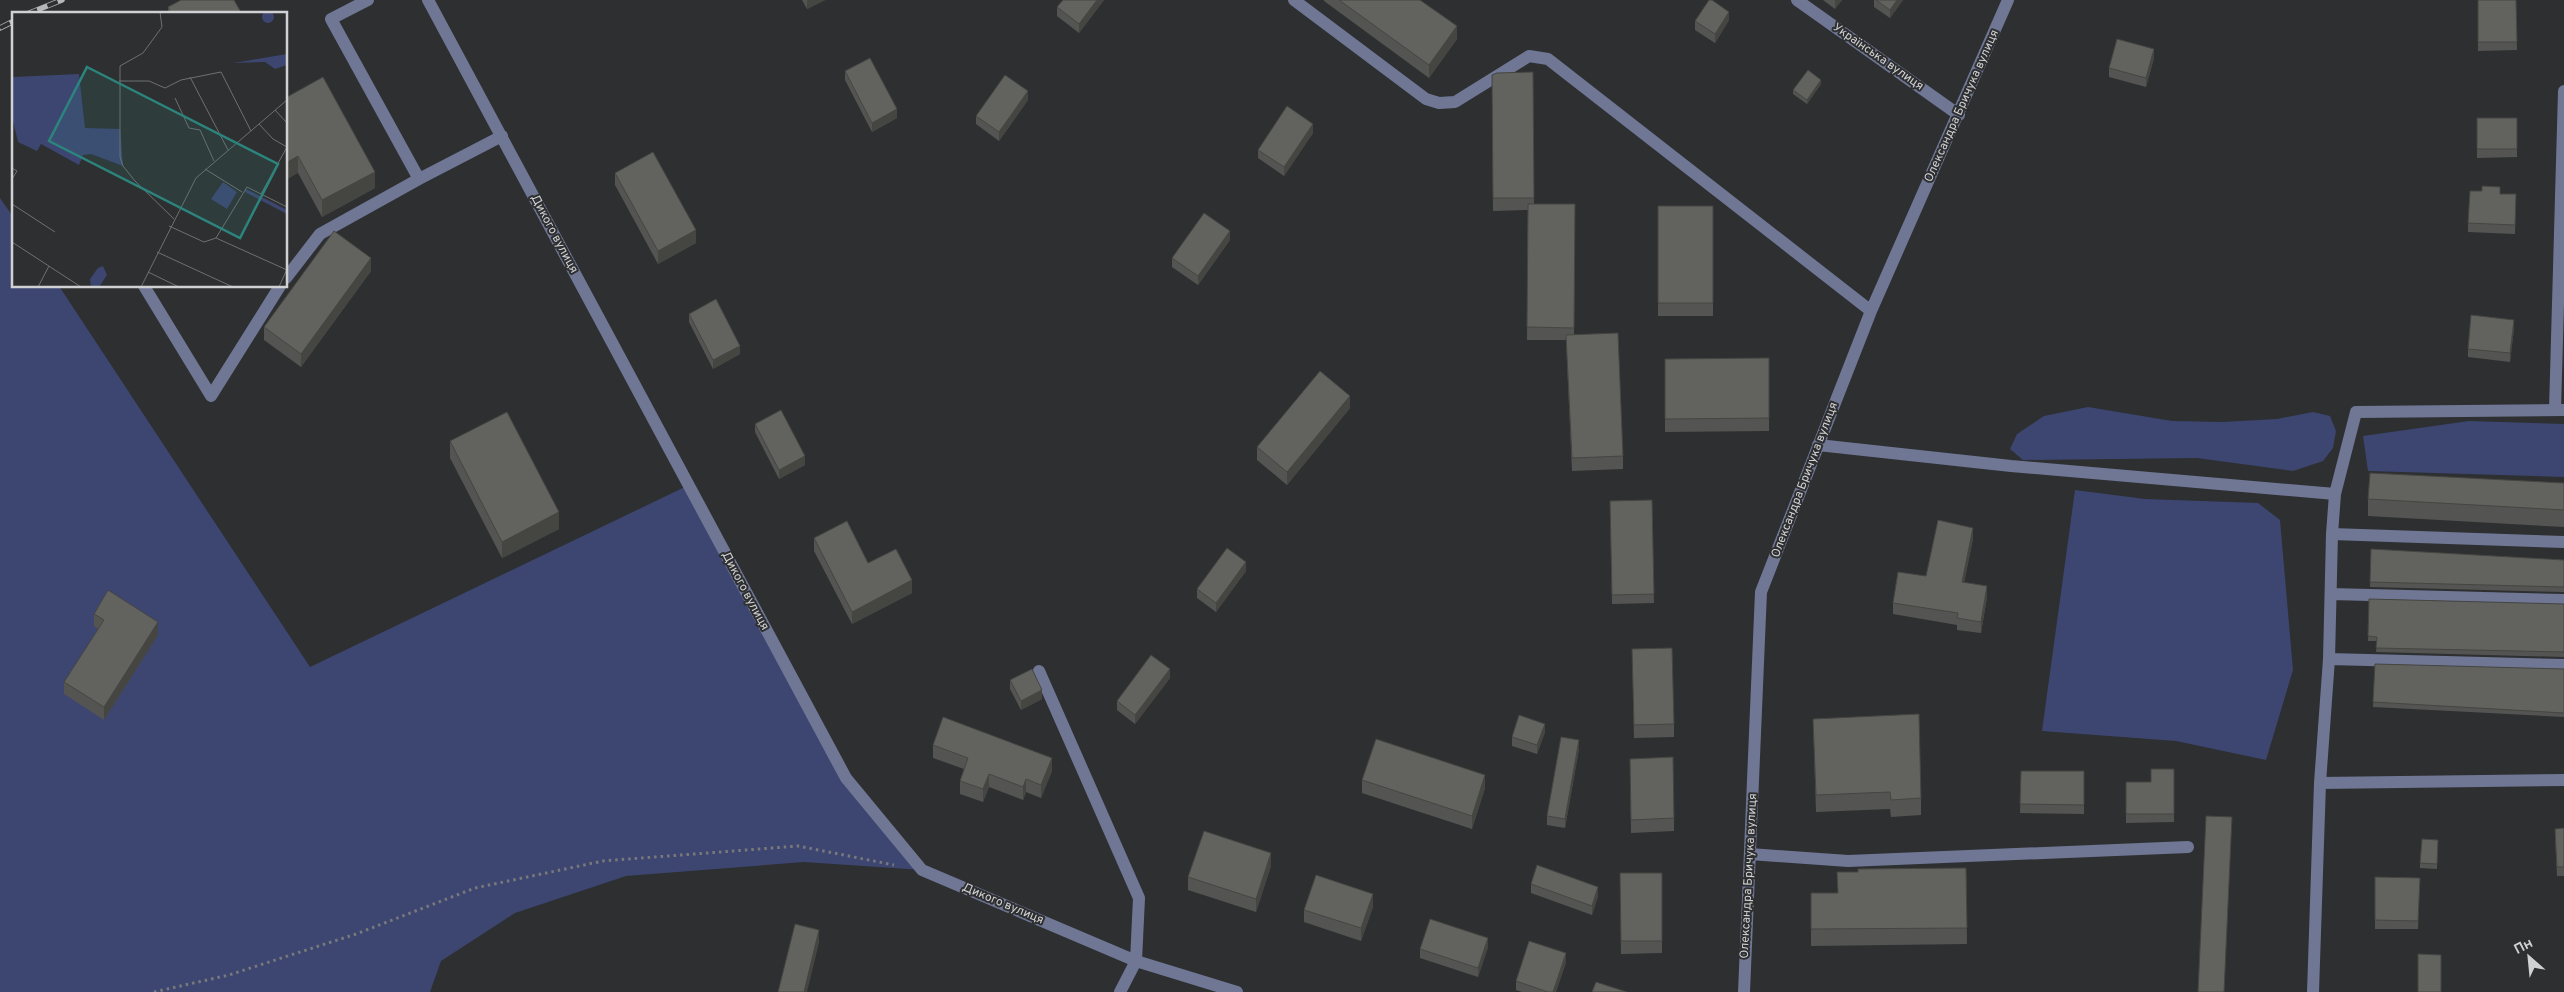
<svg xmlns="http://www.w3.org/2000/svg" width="2564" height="992" font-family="Overpass,sans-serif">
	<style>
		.green { fill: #3c4670 }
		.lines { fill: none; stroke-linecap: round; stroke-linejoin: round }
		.path { stroke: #79797b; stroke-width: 3; stroke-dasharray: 2.5 4; stroke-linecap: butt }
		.minor { stroke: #6f7795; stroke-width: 12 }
		.rail-casing { stroke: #b7b7b9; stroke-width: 5.5 }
		.rail { stroke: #2e2f31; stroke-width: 4; stroke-dasharray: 11; stroke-linecap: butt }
		.wall { fill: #545452 }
		.shaded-wall { fill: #454542 }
		.building { fill: #62625f; stroke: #454542 }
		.labels { text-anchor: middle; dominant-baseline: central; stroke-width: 4; stroke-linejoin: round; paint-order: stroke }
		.street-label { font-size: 12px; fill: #d1d1d3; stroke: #2e2f31 }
		.inset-road { fill: none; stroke: #6f7072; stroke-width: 1 }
		.view { fill: #2c847d; fill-opacity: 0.15; stroke: #2c847d; stroke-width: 2.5 }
		.inset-edge { fill: none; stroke: #d1d1d3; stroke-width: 2.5 }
	</style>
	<rect width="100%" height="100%" fill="#2e2f31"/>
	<path class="green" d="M0,198L14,218V286H59L310,667L689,485L846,778L922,870L804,862L626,876L515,913L441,961L430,992H0Z
		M2088,407L2172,421L2222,422L2277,419L2313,412L2330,416L2336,431L2333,448L2323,461L2293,471L2197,458L2023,460L2010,449L2017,434L2044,416Z
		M2469,421L2564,424V477L2368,471L2363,436Z
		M2075,490L2145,499L2258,503L2280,520L2293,670L2266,760L2176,741L2042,731Z"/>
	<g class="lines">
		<path class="path" d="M154,992L229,975L356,934L475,888L603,861L798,846L894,865"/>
		<path class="minor" d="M428,0L846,778L922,870L1136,961L1237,992
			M1294,0L1426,99L1439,103L1455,102L1529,56L1548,59L1871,311
			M1797,0L1959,115
			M419,179L502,136
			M286,278L320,234L419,179L331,19L368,0
			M144,286L211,396L280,286
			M2555,410L2564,91
			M1818,445L2011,466L2335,494
			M2332,534L2564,542
			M2331,594L2564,600
			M2329,659L2564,665
			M1039,671L1139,898L1136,961L1120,992
			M2320,783L2564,780
			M1750,854L1848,861L2188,847
			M1744,992L1761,592L1871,311L2008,0
			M2313,992L2320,783L2329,659L2332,534L2335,494L2356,412L2564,410"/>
		<g class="rail-casing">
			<path id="rail" d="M27,14L62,0
				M0,28L14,21"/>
		</g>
		<use href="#rail" class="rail"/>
	</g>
	<path class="wall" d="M802,0H825L807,9Z
		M1063,0H1104L1079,33L1057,16V7Z
		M1324,0H1420L1457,39L1429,78L1324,1Z
		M1823,0H1842L1835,9Z
		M1874,0H1903L1890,18L1874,7Z
		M2478,0H2516L2517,50L2478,51Z
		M168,7L242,14H168Z
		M1729,20L1715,43L1695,30V21Z
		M2154,58L2146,87L2109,77V68Z
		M845,71L897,118L872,132L845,80Z
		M1533,72L1534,204H1575L1574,335L1623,456V469L1572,471L1566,340H1527L1528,210L1493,211L1492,75Z
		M1821,84L1807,104L1793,94V90Z
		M286,96L375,188L322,217L298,173Z
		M1028,100L999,141L976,124V116Z
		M2477,118H2517V157L2477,158Z
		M1313,133L1284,176L1258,158V150Z
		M615,173L696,243L658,264L615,185Z
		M2500,194H2516L2515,234L2468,232V223Z
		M1658,206H1713V316H1658Z
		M1230,240L1198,285L1172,267V258Z
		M371,271L301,367L264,340V327Z
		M689,314L740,354L713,369L689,322Z
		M2514,328L2510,362L2468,357V349Z
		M1769,358V431L1665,432V359Z
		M1350,408L1287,485L1257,460V447Z
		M755,424L805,465L779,479L755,432Z
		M450,441L559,529L502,558L450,458Z
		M2564,483V527L2368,516V499Z
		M1652,500L1654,603L1612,604L1610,501Z
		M814,538L868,563L912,593L852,624L814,551Z
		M1973,539L1964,582L1987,597L1981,633L1957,630V625L1893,614V603Z
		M2371,549L2564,560V592L2370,587Z
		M1246,571L1216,612L1197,598V589Z
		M2369,599L2564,604V657L2376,652L2377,641H2368Z
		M94,614L158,635L104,720L64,694V682L98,629L94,626Z
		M1632,649L1674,724V737L1634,738Z
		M2375,664L2564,669V717L2373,707Z
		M1170,678L1135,724L1117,710V701Z
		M1010,680L1042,699L1021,710L1010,689Z
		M1813,719L1921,798V815L1891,817L1890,809L1816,812Z
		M1545,732L1537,754L1512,746V737Z
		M933,745L1052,771L1041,798L1026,792L1023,800L989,787L983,802L960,794V781L964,769L933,758Z
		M1579,749L1565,828L1547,825V816Z
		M2174,769V822L2126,823V782H2151Z
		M1630,771L1674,818V831L1631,833Z
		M2021,771H2084V814L2020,813Z
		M1362,780L1485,788L1472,829L1362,793Z
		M2564,828V876H2557L2555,837Z
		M2438,840L2437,869L2420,868V863Z
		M1271,866L1256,912L1188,890V877Z
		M1966,868L1967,944L1811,946V893H1837L1858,872Z
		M1620,873H1662V953L1621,954Z
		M2375,877L2420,878L2418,929H2375Z
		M1531,884L1598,896L1592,915L1531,893Z
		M1373,907L1361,941L1304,922V910Z
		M1488,947L1478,977L1420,958V949Z
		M1566,962L1556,992H1522L1516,990V981Z"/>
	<path class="shaded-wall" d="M808,0H825L807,9V1Z
		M1097,0H1104L1079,33V24Z
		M1835,0H1842L1835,9Z
		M1897,0H1903L1890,18V10Z
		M1729,12V20L1715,43V34Z
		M1457,26V39L1429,78V65Z
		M2154,49V58L2146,87V78Z
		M1821,80V84L1807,104V100Z
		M1028,91V100L999,141V132Z
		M897,109V118L872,132V123Z
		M1313,124V133L1284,176V167Z
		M298,156V173L286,180V163Z
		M375,172V188L322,217V200Z
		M696,230V243L658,264V251Z
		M1230,231V240L1198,285V276Z
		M371,258V271L301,367V354Z
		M2514,320V328L2510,362V353Z
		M740,346V354L713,369V360Z
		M1350,396V408L1287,485V472Z
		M805,456V465L779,479V470Z
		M559,512V529L502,558V542Z
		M1973,528V539L1962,594V582Z
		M1246,562V571L1216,612V603Z
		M912,580V593L852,624V612Z
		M1987,586V597L1981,633V622Z
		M158,622V635L104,720V707Z
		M1170,669V678L1135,724V715Z
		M1042,690V699L1021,710V701Z
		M1545,724V732L1537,754V745Z
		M1579,740V749L1565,828V819Z
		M1052,758V771L1041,798V785Z
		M989,774V787L983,802V789Z
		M1485,775V788L1472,829V816Z
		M1026,779V792L1023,800V787Z
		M1271,853V866L1256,912V899Z
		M1598,887V896L1592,915V906Z
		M1373,894V907L1361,941V928Z
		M819,930V943L807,992H804Z
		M1488,938V947L1478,977V968Z
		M1566,953V962L1556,992H1553Z"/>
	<path class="building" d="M181,0H234L242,14H171L168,7Z
		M1063,0H1097L1079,24L1057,7Z
		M1339,0H1420L1457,26L1429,65Z
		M1709,0H1712L1729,12L1715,34L1695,21Z
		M1876,0H1897L1890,10Z
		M2478,0H2516L2517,42H2478Z
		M2117,39L2154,49L2146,78L2109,68Z
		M870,58L897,109L872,123L845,71Z
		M1808,70L1821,80L1807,100L1793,90Z
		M1533,72L1534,198H1493L1492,75L1497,73Z
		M1005,75L1028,91L999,132L976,116Z
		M323,77L375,172L322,200L298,156L286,163V96L287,97Z
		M1287,106L1313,124L1284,167L1258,150Z
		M2477,118H2517V149H2477Z
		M653,152L696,230L658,251L615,173Z
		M2482,186L2500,187V194H2516L2515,225L2468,223L2470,191H2482Z
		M1528,204H1575L1574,328L1527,327Z
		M1658,206H1713V303H1658Z
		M1204,213L1230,231L1198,276L1172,258Z
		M334,231L371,258L301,354L264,327Z
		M716,299L740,346L713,360L689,314Z
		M2471,315L2514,320L2510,353L2468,349Z
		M1618,333L1623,456L1572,458L1566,335Z
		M1769,358V418L1665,419V359Z
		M1320,371L1350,396L1287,472L1257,447Z
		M781,410L805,456L779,470L755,424Z
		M507,412L559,512L502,542L450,441Z
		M2370,473L2564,483V510L2368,499Z
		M1652,500L1654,594L1612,595L1610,501Z
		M1938,520L1973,528L1962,582L1987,586L1981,622L1957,618L1958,613L1893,603L1898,572L1926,576Z
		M847,521L868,563L896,549L912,580L852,612L814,538Z
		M1227,548L1246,562L1216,603L1197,589Z
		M2371,549L2564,560V587L2370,582Z
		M108,590L158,622L104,707L64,682L104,620L94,614Z
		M2369,599L2564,604V652L2376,648L2377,637L2368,636Z
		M1672,648L1674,724L1634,725L1632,649Z
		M1151,655L1170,669L1135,715L1117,701Z
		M2375,664L2564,669V713L2373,702Z
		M1032,669L1042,690L1021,701L1010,680Z
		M1919,714L1921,798L1891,800L1890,792L1816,795L1813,719Z
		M1519,715L1545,724L1537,745L1512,737Z
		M943,717L1052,758L1041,785L1026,779L1023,787L989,774L983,789L960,781L968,758L933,745Z
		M1561,737L1579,740L1565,819L1547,816Z
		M1376,739L1485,775L1472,816L1362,780Z
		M1673,757L1674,818L1631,820L1630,759Z
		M2151,769H2174V814H2126V782H2151Z
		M2021,771H2084V805L2020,804Z
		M2206,816L2232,817L2224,992H2198Z
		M2564,828V867H2557L2555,829Z
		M1204,831L1271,853L1256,899L1188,877Z
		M2422,839L2438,840L2437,864L2420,863Z
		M1537,865L1598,887L1592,906L1531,884Z
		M1966,868L1967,928L1811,929V893H1838L1837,872H1858V869Z
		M1620,873H1662V941H1621Z
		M1316,875L1373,894L1361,928L1304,910Z
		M2375,877L2420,878L2418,921L2375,920Z
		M1430,919L1488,938L1478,968L1420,949Z
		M795,924L819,930L804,992H778Z
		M1529,941L1566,953L1553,992H1548L1516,981Z
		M2418,954L2441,955V992H2418Z
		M1596,982L1627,992H1592Z"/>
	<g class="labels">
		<g class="street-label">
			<text transform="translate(1878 57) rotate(35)">Українська вулиця</text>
			<text transform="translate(1962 106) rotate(-66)">Олександра Бричука вулиця</text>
			<text transform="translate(554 234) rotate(62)">Дикого вулиця</text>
			<text transform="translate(1805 480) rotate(-69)">Олександра Бричука вулиця</text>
			<text transform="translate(745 591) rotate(62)">Дикого вулиця</text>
			<text transform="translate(1749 876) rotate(-87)">Олександра Бричука вулиця</text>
			<text transform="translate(1003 904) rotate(23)">Дикого вулиця</text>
		</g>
	</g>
	<g transform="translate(12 12)">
		<rect width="275" height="275" fill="#2e2f31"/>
		<path d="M250 5a6 6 0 1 1 12 0a6 6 0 1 1-12 0ZM275,42V53L263,57L253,50L221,51ZM67,62L73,116L108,117L111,154L79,142L71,143L67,153L29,132L25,139L6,130L0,105V65ZM211,170L225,180L215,197L199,187ZM234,177L275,198V202L233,180ZM91,254L95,263L87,275H79L78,267L86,256Z" fill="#3c4670"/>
		<path class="inset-road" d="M148,0L150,15L131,41L108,54V145L111,154L123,169L162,207M178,65L216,138M107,69H137L153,76L169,68L209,60L239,119M163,86L177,116L188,118L202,149M263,98L275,111M247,112L261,127L275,135M0,156L5,159L0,167M193,157L230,180M249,182L275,135M0,192L43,220M157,214L192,230L204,226L275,258M204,226L235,175L275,195M0,230L69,275M145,240L221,275M136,260L167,275M26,275L37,254M129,275L184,166L275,88M267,275L275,257"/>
		<path class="view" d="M75,55L266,152L228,226L37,129Z"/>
		<rect width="275" height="275" class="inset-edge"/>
	</g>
	<g transform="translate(2529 957) rotate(333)" stroke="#2e2f31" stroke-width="4" paint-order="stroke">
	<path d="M0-4L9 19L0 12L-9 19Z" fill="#d1d1d3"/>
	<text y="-8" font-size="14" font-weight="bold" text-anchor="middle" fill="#d1d1d3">Пн</text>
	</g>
</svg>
